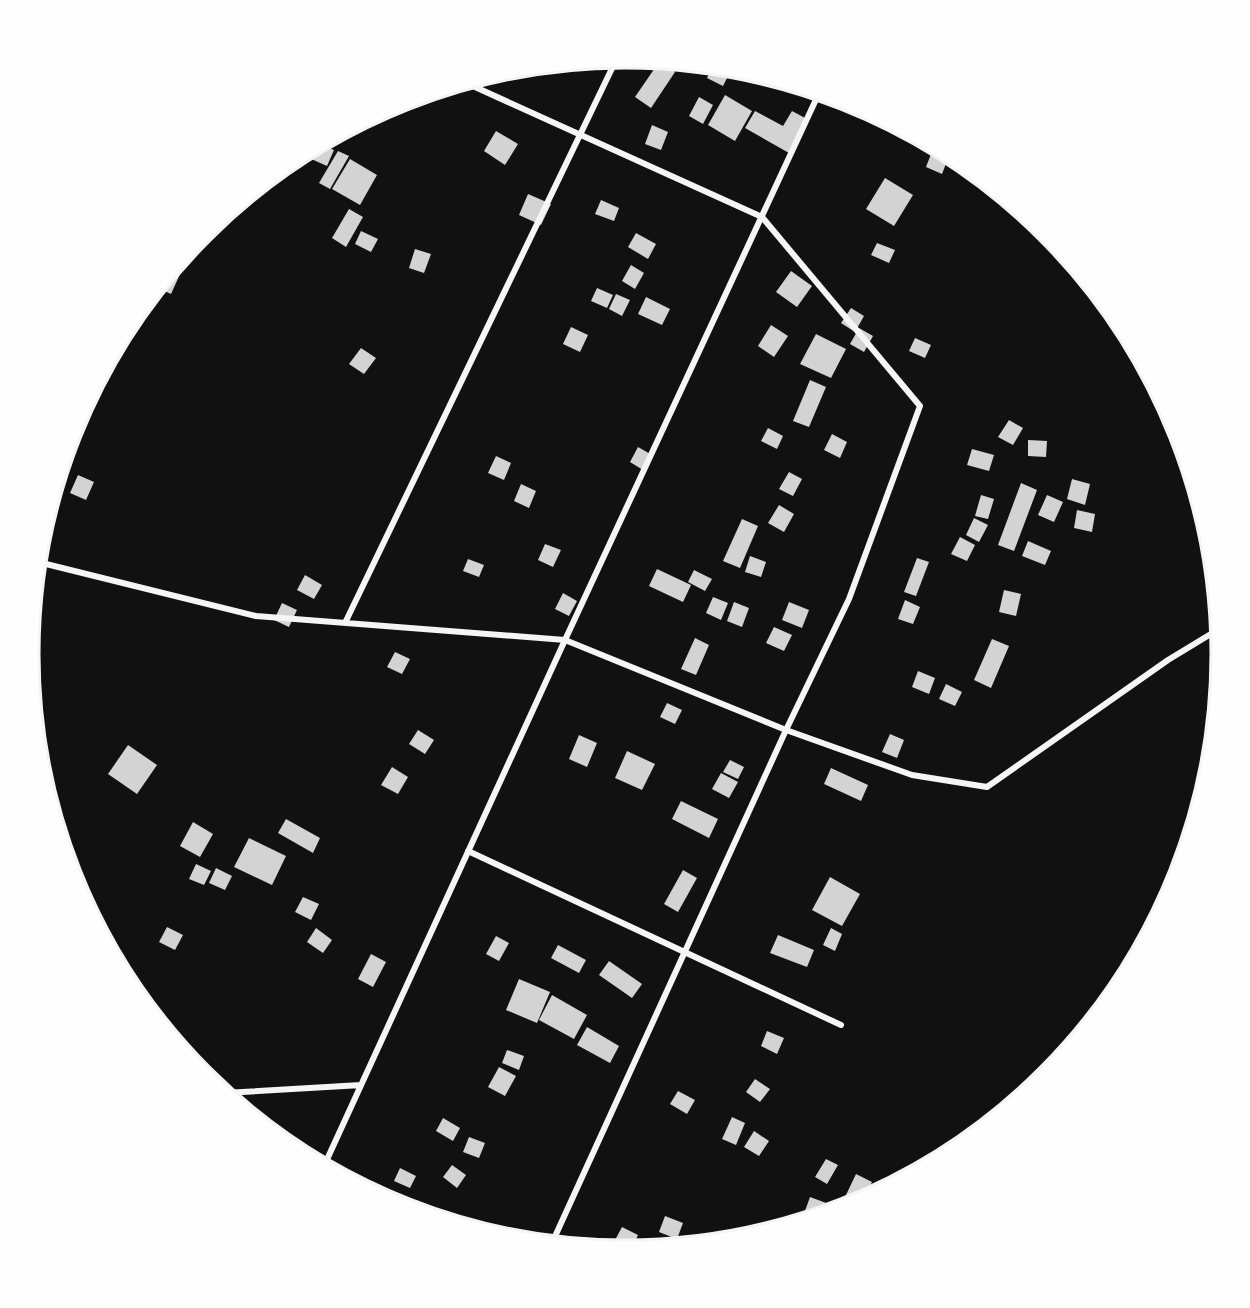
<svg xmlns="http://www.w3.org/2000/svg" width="1250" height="1308" font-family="Quicksand,sans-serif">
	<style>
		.building { fill: #d3d3d3 }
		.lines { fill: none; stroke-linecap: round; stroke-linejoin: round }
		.minor { stroke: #f5f5f5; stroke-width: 6 }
		.rim { fill: none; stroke: #f5f5f5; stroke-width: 3 }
	</style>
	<rect width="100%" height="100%" fill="#111"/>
	<path class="building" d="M659,62L675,72L651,108L635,97Z
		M713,66L732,68L723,86L707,78Z
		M725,95L752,111L735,141L708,125Z
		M699,97L713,105L703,124L689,116Z
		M755,111L783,126L792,111L807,119L789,153L745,128Z
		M652,125L668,132L661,150L645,144Z
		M496,131L518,144L505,165L484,151Z
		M320,144L334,150L327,166L309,158L314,147Z
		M338,151L349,156L330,189L319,183Z
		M931,154L947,161L942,174L926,167Z
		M350,159L377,175L360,205L332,189Z
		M885,178L913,195L894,226L866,209Z
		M528,194L551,204L541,225L519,215Z
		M601,200L619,208L614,221L595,214Z
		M349,209L363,217L346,247L332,238Z
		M361,231L378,239L371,252L355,244Z
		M636,233L656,244L648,259L628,247Z
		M877,243L895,250L889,263L871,255Z
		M415,249L431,254L424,273L409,268Z
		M181,259L186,261L171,294L158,288Z
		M631,265L644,273L635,289L622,281Z
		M791,271L812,286L797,307L776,292Z
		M597,288L613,295L607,308L591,301Z
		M616,294L630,300L622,316L609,309Z
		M646,297L670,309L662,325L638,314Z
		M851,308L864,316L855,332L841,323Z
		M129,323L134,325L126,343L120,340Z
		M771,325L788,336L774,357L758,346Z
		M571,327L588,335L580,352L563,344Z
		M859,328L873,336L864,352L850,344Z
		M816,334L846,349L831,378L800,364Z
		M915,338L931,345L925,358L909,351Z
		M361,348L376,358L364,374L349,364Z
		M810,380L826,387L809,427L793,421Z
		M85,405L91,410L82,422L78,418Z
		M1009,420L1023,428L1013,445L998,437Z
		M768,428L783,436L777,449L761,441Z
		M832,434L847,442L840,458L824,450Z
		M1028,440L1047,441L1046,457L1028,456Z
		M638,447L652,455L643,470L630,462Z
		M972,449L994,455L989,471L967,465Z
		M496,456L511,463L504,480L488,473Z
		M789,472L802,479L793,496L779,489Z
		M78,475L94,482L86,500L70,493Z
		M1072,479L1090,484L1085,505L1067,499Z
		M1021,483L1037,490L1014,551L998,545Z
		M521,484L536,491L529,508L514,501Z
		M981,495L994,499L988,519L975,516Z
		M1047,495L1063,502L1054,522L1038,515Z
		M779,505L794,514L784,532L768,523Z
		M1077,510L1095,514L1092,532L1074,528Z
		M974,518L988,525L979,542L966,535Z
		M742,519L758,526L740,568L723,561Z
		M960,537L975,545L967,561L951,554Z
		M1028,541L1051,551L1045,565L1022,556Z
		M545,544L561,550L553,567L538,560Z
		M750,556L766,562L761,577L745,572Z
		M917,558L929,562L916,596L904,592Z
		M468,559L484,565L479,577L463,571Z
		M657,569L691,585L683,602L649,586Z
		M694,570L712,579L705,591L688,582Z
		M305,575L322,585L314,599L297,590Z
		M1004,590L1021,594L1016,616L999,612Z
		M563,593L577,601L569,616L555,609Z
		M713,597L728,603L721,620L706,613Z
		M905,600L920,607L913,624L898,619Z
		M734,602L749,608L742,627L727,621Z
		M789,602L809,610L802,628L782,620Z
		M282,603L297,610L289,627L274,620Z
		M774,627L792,635L784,651L766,643Z
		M695,638L709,645L696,675L681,669Z
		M992,639L1009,646L991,688L974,680Z
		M395,652L410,659L402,674L387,667Z
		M918,671L935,678L929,694L912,687Z
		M946,684L962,692L955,706L939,699Z
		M667,703L682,710L675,724L660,717Z
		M418,730L434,740L425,754L409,744Z
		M890,734L904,740L897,758L882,752Z
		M579,735L597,743L587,767L569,759Z
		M128,745L157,765L137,794L108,774Z
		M627,751L655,764L642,790L615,778Z
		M730,760L744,767L738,779L723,772Z
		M392,767L408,777L398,794L381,785Z
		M831,768L868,785L861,801L824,784Z
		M721,773L738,782L729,798L712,789Z
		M681,801L718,819L709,838L672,819Z
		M286,819L320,838L313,853L278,833Z
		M193,822L213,834L200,857L180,846Z
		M249,838L286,856L272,885L234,867Z
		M196,864L211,871L204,885L189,879Z
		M216,868L232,876L225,890L209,883Z
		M683,870L697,878L678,912L664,904Z
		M830,877L860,894L842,926L812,910Z
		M303,897L319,904L311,920L295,912Z
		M167,927L183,935L175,950L159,942Z
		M316,928L332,940L323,953L307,942Z
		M831,928L842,934L835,951L823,945Z
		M778,935L814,950L807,967L770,953Z
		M496,936L509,943L499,961L486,954Z
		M558,945L586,960L579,973L551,958Z
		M371,954L386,962L373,987L358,979Z
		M609,961L642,984L632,998L599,975Z
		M519,979L550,992L537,1023L506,1010Z
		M552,995L587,1015L574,1039L539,1020Z
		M587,1027L619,1046L610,1063L577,1045Z
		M767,1031L784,1038L777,1054L761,1046Z
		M507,1050L524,1056L519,1070L502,1063Z
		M197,1065L213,1071L209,1081L196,1067Z
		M499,1067L516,1076L505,1096L488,1087Z
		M755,1079L770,1089L760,1102L746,1092Z
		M678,1091L695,1100L687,1114L670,1104Z
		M732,1117L745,1123L736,1145L722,1139Z
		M443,1118L460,1128L453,1141L436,1131Z
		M754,1131L769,1141L759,1156L744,1147Z
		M469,1137L485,1143L479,1158L463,1152Z
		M826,1159L838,1165L827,1184L815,1177Z
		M452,1165L466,1175L457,1188L443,1177Z
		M400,1168L416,1176L410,1188L394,1181Z
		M856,1174L872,1182L863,1200L860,1202L846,1195Z
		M810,1197L829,1204L825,1214L818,1216L805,1211Z
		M665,1216L683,1223L677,1239L659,1232Z
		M622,1227L638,1235L631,1250L614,1242Z"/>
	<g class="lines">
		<path class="minor" d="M464,82L762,217L920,406L849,599L786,730L552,1243
			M819,94L904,130
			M38,562L256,616L565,640L786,730L912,775L987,787L1168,660L1219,629
			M345,623L617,58
			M468,851L841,1025
			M224,1093L361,1085
			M324,1166L565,640L819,93"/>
	</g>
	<path d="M0 0H1250V1308H0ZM39 654a586 586 0 1 1 1172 0a586 586 0 1 1-1172 0Z" fill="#fefefe" fill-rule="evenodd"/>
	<path class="rim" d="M39 654a586 586 0 1 1 1172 0a586 586 0 1 1-1172 0Z"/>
</svg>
